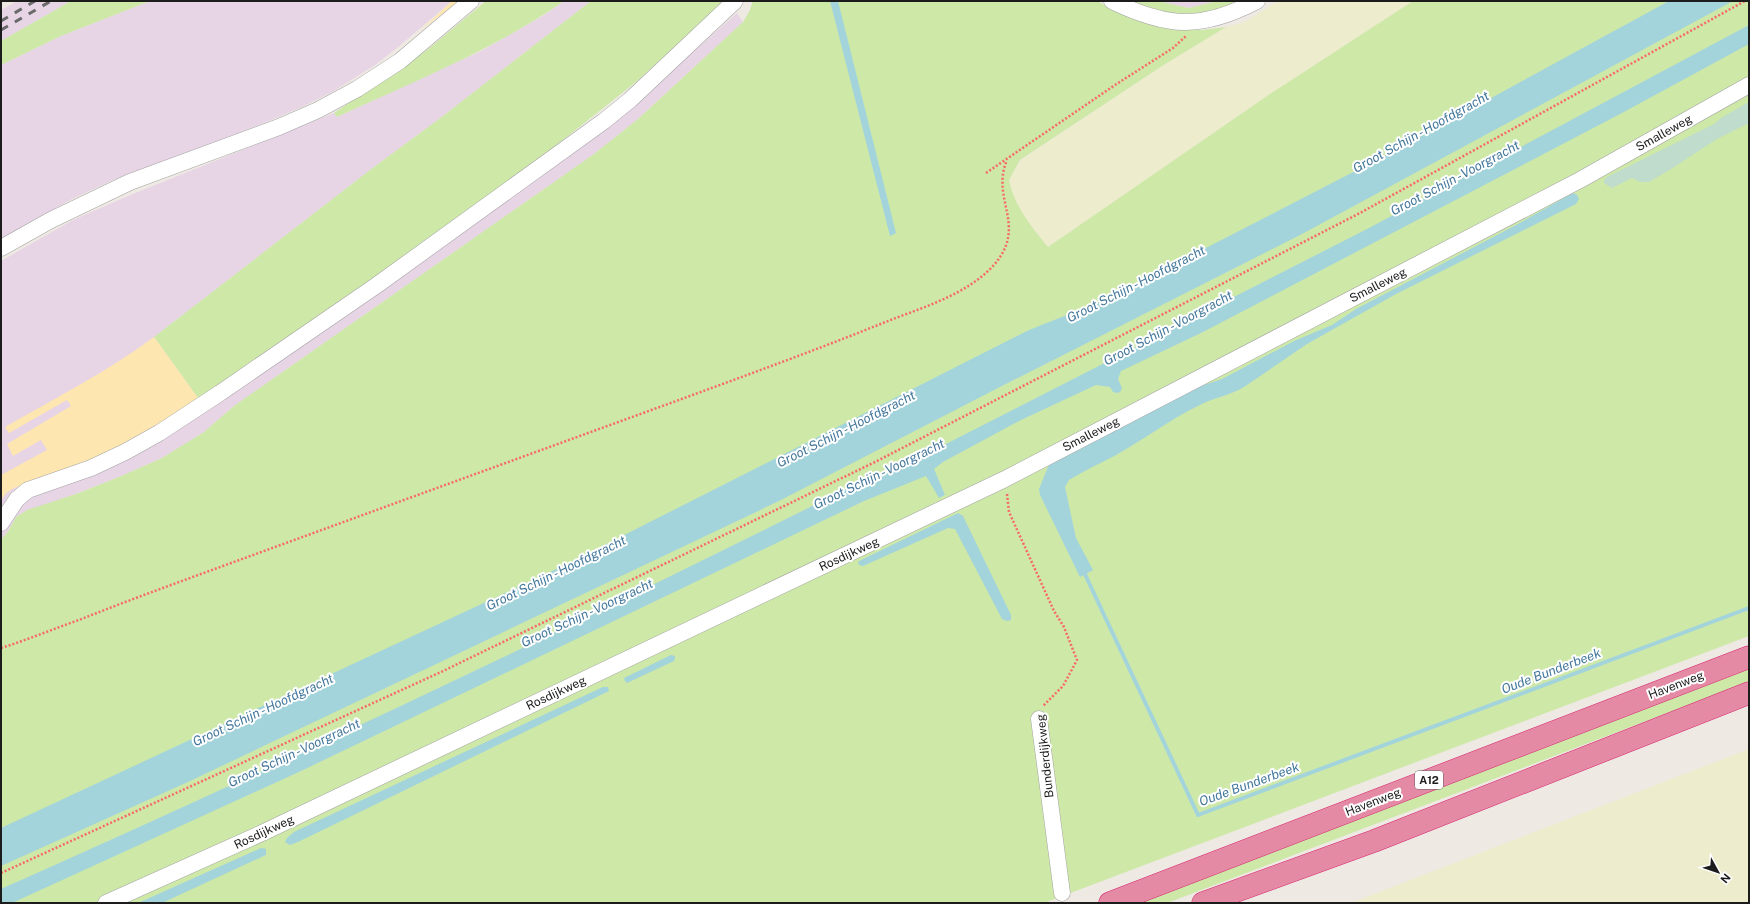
<svg xmlns="http://www.w3.org/2000/svg" width="1750" height="904" font-family="'Public Sans',sans-serif">
	<style>
		.industrial { fill: #e7d4e5 }
		.farmland { fill: #edeccd }
		.grass { fill: #cee8a8 }
		.wetland { fill: #bfdccc }
		.sand { fill: #fee6b0 }
		.water { fill: #a3d4db }
		.lines { fill: none; stroke-linecap: round; stroke-linejoin: round }
		.stream { stroke: #a3d4db; stroke-width: 4 }
		.minor-casing { stroke: #a3a3a3; stroke-width: 17 }
		.highway-casing { stroke: #d62573; stroke-width: 23 }
		.path { stroke: #f86969; stroke-width: 2.5; stroke-dasharray: 2 2; stroke-linecap: butt }
		.minor { stroke: #fff; stroke-width: 16 }
		.highway { stroke: #e58aa4; stroke-width: 22 }
		.rail { stroke: #6a6a6a; stroke-width: 3; stroke-dasharray: 8 8; stroke-linecap: butt }
		.labels { text-anchor: middle; dominant-baseline: central; stroke-width: 4; stroke-linejoin: round; paint-order: stroke }
		.shield { fill: #fff; stroke: #606060; stroke-width: 1 }
		.shield-label { font-size: 11px; font-weight: bold; fill: #1c1c1c }
		.street-label { font-size: 12px; fill: #1c1c1c; stroke: #fff }
		.water-label { font-size: 13px; font-style: italic; fill: #44789c; stroke: #fff }
	</style>
	<rect width="100%" height="100%" fill="#eee9e2"/>
	<path class="industrial" d="M17,1H71L1,41V10Z
		M150,1H452L397,48L375,65L332,92L304,106L252,128L113,180L72,199L1,239V65L61,36Z
		M564,1H591L439,119L370,170L154,337L207,411L663,79L737,13L743,22L638,119L594,154L234,406L204,432L162,458L119,477L16,517L9,530L1,540V261L73,220L128,196L334,113L337,117L481,51L541,17Z
		M1157,1H1217L1189,8Z"/>
	<path class="farmland" d="M1278,1H1413L1270,94L1048,247L1026,219L1011,193L1009,180L1021,160L1162,66L1226,27L1242,23L1253,17Z
		M1749,749V903H1351Z"/>
	<path class="grass" d="M71,1H150L61,36L1,65V41Z
		M486,1H564C494,50 414,81 337,117L334,113L427,50Z
		M591,1H725L636,82L539,159L374,279L198,398L154,337L370,170L439,119Z
		M753,1H1097L1111,8L1178,29L1202,30L1226,27L1162,66L1020,160L1009,180C1014,206 1032,227 1048,247L1270,94L1413,1H1749V636L1044,903H1V540L9,530L16,517L27,510L76,494L119,477L162,458L204,432L234,406L594,154L638,119L743,22L749,12Z
		M1124,1H1157L1189,8L1217,1H1243C1195,18 1172,18 1124,1Z
		M1749,669V682L1167,903H1140Z"/>
	<path class="wetland" d="M1749,102V123L1717,139L1671,169L1649,182H1640L1632,178L1612,188L1604,183V180L1607,177L1714,124L1721,118Z"/>
	<path class="sand" d="M452,1H459L421,30Z
		M154,337L198,398L179,412L103,455L63,472L14,488L6,493L1,500V475L47,450L41,440L13,456L7,444L71,406L67,400L9,433L5,427C55,398 107,372 154,337Z"/>
	<path class="water" d="M830,1H838L896,233L890,236Z
		M1669,1H1733L1302,234L998,388L779,501L188,782L1,866V828L565,565L1029,330L1105,300L1394,151Z
		M1749,25V44L1622,113L1203,332L1121,371L1118,379L1122,388L1120,392L1117,393L1113,392L1110,387L1096,385L1021,420L943,462L934,469L945,495L939,498L926,476L864,501L301,771L12,903H1V889C291,760 578,624 862,481L891,472L1369,228Z
		M1573,193L1577,195L1579,199L1576,204L1396,294L1307,344L1244,387C1231,395 1216,397 1202,404C1176,416 1153,433 1128,448C1109,460 1088,468 1069,480L1065,487L1076,538L1093,570L1080,577L1040,495L1039,489L1050,462L1087,445L1122,426L1201,386L1222,379L1294,341L1332,325L1356,309L1516,225Z
		M958,513L963,516L1011,615V620L1007,621L1002,619L955,529L948,528L863,566L859,565L858,562L861,560Z
		M671,655L675,656V658L674,661L627,683L625,681L624,678Z
		M603,687H608L609,691L298,842L290,845L285,842L287,838L294,832Z
		M261,848L266,849V855L162,903H138Z"/>
	<g class="lines">
		<path class="stream" d="M1083,570L1198,815L1749,608"/>
		<g class="minor-casing">
			<path id="minor" d="M1112,1C1168,28 1201,30 1257,1
				M1,248L51,220L130,182L279,127L318,110L357,89L400,61L471,1
				M1,523L17,499L28,490L91,468L125,452L159,433L220,393L377,285L604,121L630,100L735,1
				M1039,719L1062,893
				M106,903L262,833L1005,479L1580,180L1749,85"/>
		</g>
		<g class="highway-casing">
			<path id="highway" d="M1110,903L1749,657
				M1203,903L1374,841L1749,693"/>
		</g>
		<path class="path" d="M986,173L1115,85L1173,48L1186,36
			M1007,494L1009,512L1054,611L1064,627L1077,660L1063,686L1043,706
			M1,648C27,640 53,629 79,620C119,604 160,589 201,574C360,516 519,458 679,400C747,375 816,350 883,323C920,308 965,296 993,266C1029,226 990,200 1007,160
			M1,873L441,672L875,462L1360,213L1745,1"/>
		<use href="#minor" class="minor"/>
		<use href="#highway" class="highway"/>
		<path class="rail" d="M1,21L35,1
			M1,30L51,1"/>
	</g>
	<g class="labels">
		<rect class="shield" x="1415" y="771" width="28" height="18" rx="3"/>
		<g class="shield-label">
			<text x="1429" y="780">A12</text>
		</g>
		<g class="street-label">
			<text transform="translate(1664 133) rotate(-29)">Smalleweg</text>
			<text transform="translate(1378 285) rotate(-27)">Smalleweg</text>
			<text transform="translate(1091 434) rotate(-27)">Smalleweg</text>
			<text transform="translate(849 554) rotate(-25)">Rosdijkweg</text>
			<text transform="translate(1676 685) rotate(-21)">Havenweg</text>
			<text transform="translate(556 693) rotate(-25)">Rosdijkweg</text>
			<text transform="translate(1045 756) rotate(-96)">Bunderdijkweg</text>
			<text transform="translate(1373 802) rotate(-21)">Havenweg</text>
			<text transform="translate(264 832) rotate(-25)">Rosdijkweg</text>
		</g>
		<g class="water-label">
			<text transform="translate(1421 132) rotate(-29)">Groot Schijn - Hoofdgracht</text>
			<text transform="translate(1455 178) rotate(-28)">Groot Schijn - Voorgracht</text>
			<text transform="translate(1136 284) rotate(-27)">Groot Schijn - Hoofdgracht</text>
			<text transform="translate(1168 328) rotate(-28)">Groot Schijn - Voorgracht</text>
			<text transform="translate(846 429) rotate(-27)">Groot Schijn - Hoofdgracht</text>
			<text transform="translate(879 474) rotate(-26)">Groot Schijn - Voorgracht</text>
			<text transform="translate(556 573) rotate(-26)">Groot Schijn - Hoofdgracht</text>
			<text transform="translate(587 613) rotate(-25)">Groot Schijn - Voorgracht</text>
			<text transform="translate(1551 671) rotate(-21)">Oude Bunderbeek</text>
			<text transform="translate(263 710) rotate(-25)">Groot Schijn - Hoofdgracht</text>
			<text transform="translate(294 753) rotate(-25)">Groot Schijn - Voorgracht</text>
			<text transform="translate(1249 784) rotate(-20)">Oude Bunderbeek</text>
		</g>
	</g>
	<rect width="1750" height="904" fill="none" stroke="#1c1c1c" stroke-width="4"/>
	<g transform="translate(1718 872) rotate(130)" stroke="#ffffff" stroke-width="3" paint-order="stroke">
	<path d="M0-3L7 15L0 10L-7 15Z" fill="#1c1c1c"/>
	<text y="-6" font-size="11" font-weight="bold" text-anchor="middle" fill="#1c1c1c">N</text>
	</g>
</svg>
